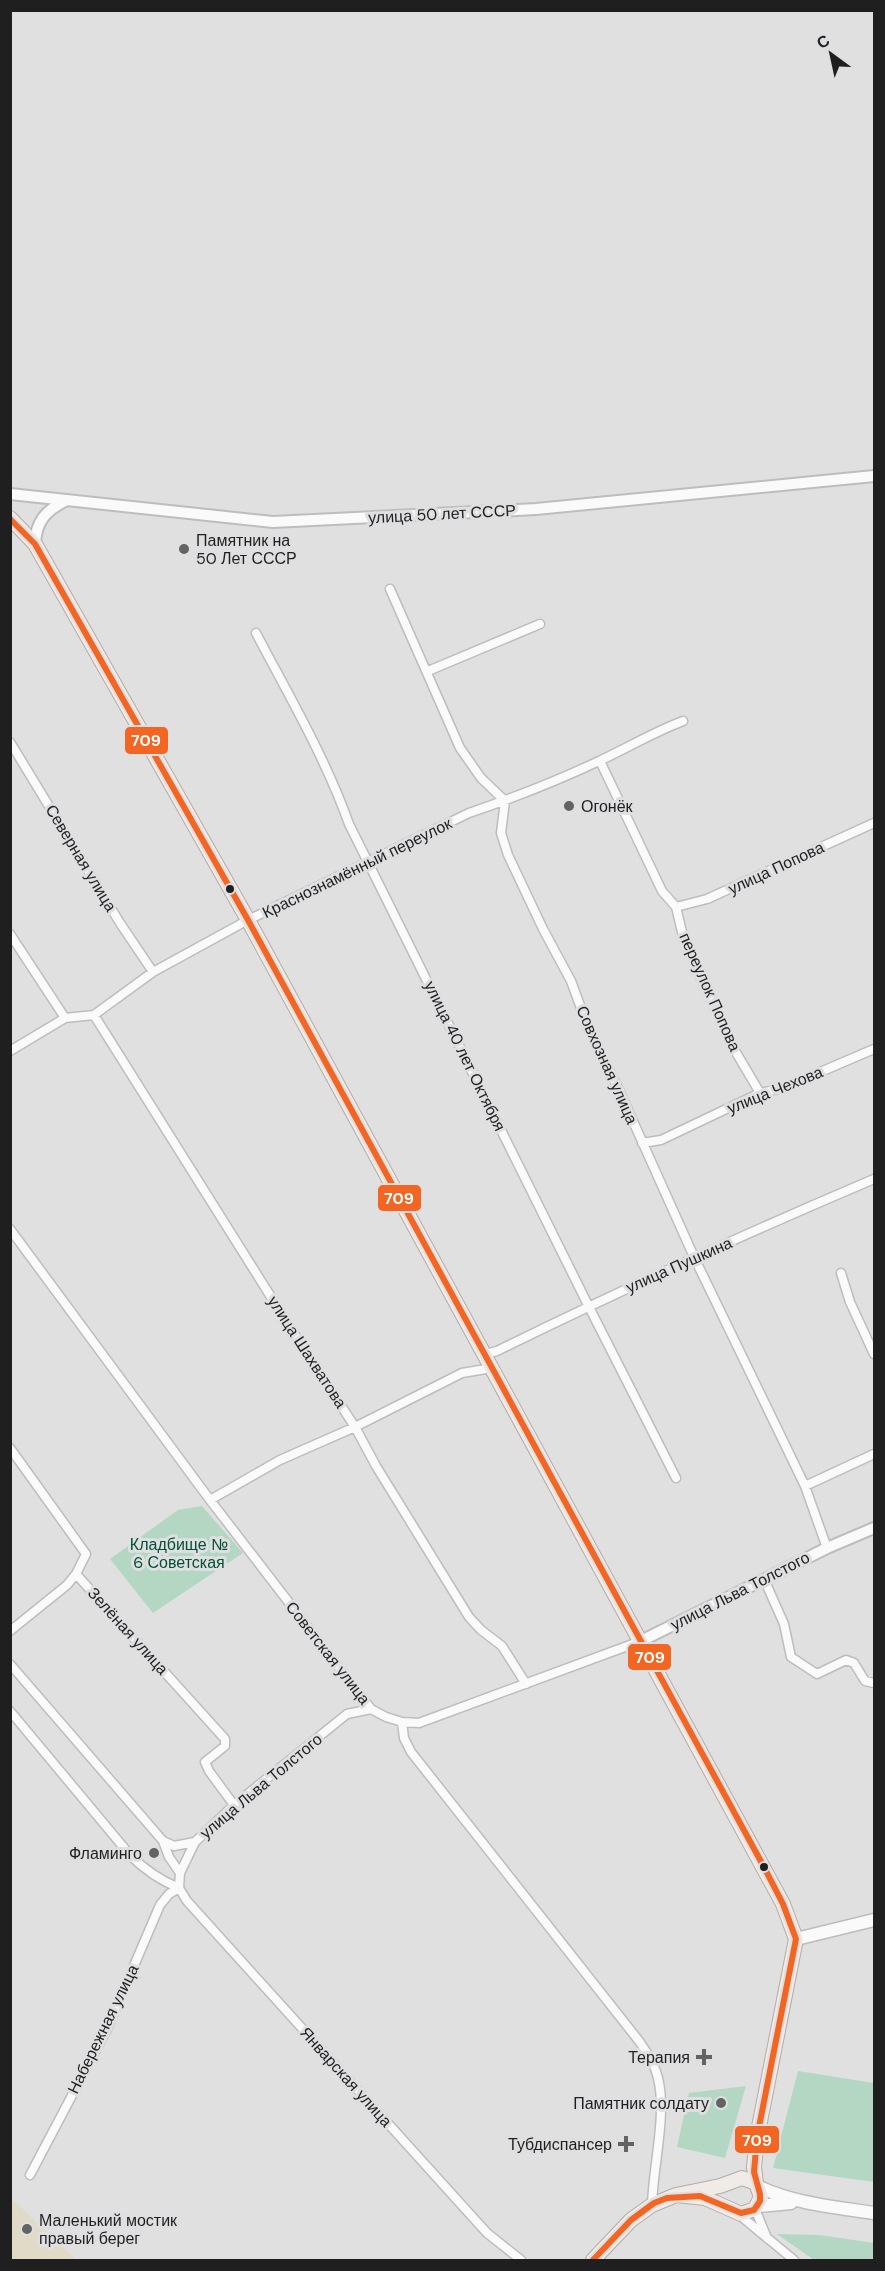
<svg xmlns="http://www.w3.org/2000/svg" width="885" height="2271" font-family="'DM Sans',sans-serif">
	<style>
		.green { fill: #b3d7c3 }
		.sand { fill: #e0dac6 }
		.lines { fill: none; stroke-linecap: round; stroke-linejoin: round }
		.minor-casing { stroke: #bdbdbe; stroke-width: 11 }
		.tertiary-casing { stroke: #bdbdbe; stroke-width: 14 }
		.secondary-casing { stroke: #bdbdbe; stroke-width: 15 }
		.primary-casing { stroke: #b3aca5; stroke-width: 16 }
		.minor { stroke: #fafafa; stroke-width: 8 }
		.tertiary { stroke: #fafafa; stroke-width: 10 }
		.secondary { stroke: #fafafa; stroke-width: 12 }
		.primary { stroke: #f0ebe7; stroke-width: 14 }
		.bus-1-casing { stroke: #dfdfe1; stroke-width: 10 }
		.bus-1 { stroke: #f26522; stroke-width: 6 }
		.poi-dot { fill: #636363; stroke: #dfdfe1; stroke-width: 2 }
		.bus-dot { fill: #1f1f20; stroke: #dfdfe1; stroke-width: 2 }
		.labels { text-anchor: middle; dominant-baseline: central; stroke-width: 6; stroke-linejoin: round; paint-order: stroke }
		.street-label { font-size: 16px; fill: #1f1f20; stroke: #dfdfe1 }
		.poi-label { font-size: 16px; fill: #1f1f20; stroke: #dfdfe1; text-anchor: end }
		.park-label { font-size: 16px; fill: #035133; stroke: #dfdfe1 }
		.line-badge { stroke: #dfdfe1; stroke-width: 2 }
		.badge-label { font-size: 16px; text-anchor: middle; font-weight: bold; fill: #fff }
	</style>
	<rect width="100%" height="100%" fill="#e0e0e0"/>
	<path class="green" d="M202,1506L243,1553L153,1613L110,1559L178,1510Z
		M798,2071L874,2083V2182L773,2168Z
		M746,2086L725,2158L677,2147L689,2093Z
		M777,2234L820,2235L874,2243V2260H814Z"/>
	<path class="sand" d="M10,2198H11L76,2260H11Z"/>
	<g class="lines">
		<g class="minor-casing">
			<path id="minor" d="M390,589L460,748L481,778L505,801L501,833L508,855L543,929L571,981L588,1027L619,1090L694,1257L805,1486L827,1548
				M256,633C289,696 325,757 349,824L588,1305L676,1478
				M428,671L540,624
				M10,742L120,923L153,972
				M600,761L662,891L676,907L682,932L698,972L734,1049L760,1093
				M676,907L707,899L874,823
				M10,934L65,1018
				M94,1015L293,1332L355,1427L376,1466L469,1617L481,1630L502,1646L526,1684
				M10,1051L65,1018L94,1015L153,972L248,920L469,813C513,798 557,781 599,761C627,748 654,732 683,721
				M642,1143L661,1140L760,1093L783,1088L874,1049
				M10,1229L210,1500L371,1709L386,1717L402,1722L404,1738L411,1752L639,2041C647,2052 655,2065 658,2078C667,2115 653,2166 652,2205
				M841,1273L850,1302L874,1354
				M485,1354L497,1351C621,1290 747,1233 874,1179
				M10,1448L86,1554L76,1574L225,1739V1746L205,1762L209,1771L234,1805
				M805,1486L874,1454
				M210,1500L280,1460L355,1427L462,1373L492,1368
				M764,1579L784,1624L791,1657L817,1674L846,1660L854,1663L865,1681L874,1683
				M10,1631L67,1585L76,1574
				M10,1664L163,1841L169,1857L180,1873
				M10,1711L130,1855C145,1870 159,1880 179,1888
				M402,1722L419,1723L641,1641
				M163,1841L174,1846L195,1842
				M179,1888L187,1901L487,2233L521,2260
				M179,1888L180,1873L195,1842L234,1805L347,1714L371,1709
				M30,2175L106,2031L160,1905L169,1894L179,1888
				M755,2209L767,2238
				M737,2213L794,2260"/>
		</g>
		<g class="tertiary-casing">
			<path id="tertiary" d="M10,494L273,522L536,509L874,476
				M35,544C36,522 45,511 65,501
				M641,1641L827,1548L874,1528"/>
		</g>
		<g class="secondary-casing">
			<path id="secondary" d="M796,1939L874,1920
				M759,2187C796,2204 835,2207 874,2213
				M758,2206L791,2203"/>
		</g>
		<g class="primary-casing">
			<path id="primary" d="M10,518L35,544L248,920L783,1904L796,1939L757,2137L754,2167L756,2183
				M593,2260L631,2220L652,2205L676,2195L720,2186L742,2178L756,2183L761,2197L755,2209L741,2214L705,2198L676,2195"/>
		</g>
		<use href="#minor" class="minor"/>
		<use href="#tertiary" class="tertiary"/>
		<use href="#secondary" class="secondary"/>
		<use href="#primary" class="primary"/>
		<g class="bus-1-casing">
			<path id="bus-1" d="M10,519L35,544L248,920L764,1867L783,1904L796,1939L757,2137L754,2172L760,2194V2201L754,2210L741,2213L700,2196L667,2198L654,2203L631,2220L593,2260"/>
		</g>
		<use href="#bus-1" class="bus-1"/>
	</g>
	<g class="poi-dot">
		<circle cx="184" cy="549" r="6"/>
		<circle cx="569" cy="806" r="6"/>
		<circle cx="154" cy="1853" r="6"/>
		<path d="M701 2048h6v6h6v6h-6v6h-6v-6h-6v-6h6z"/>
		<circle cx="721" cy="2103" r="6"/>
		<path d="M623 2135h6v6h6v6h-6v6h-6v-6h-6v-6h6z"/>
		<circle cx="27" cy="2229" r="6"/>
	</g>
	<g class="bus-dot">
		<circle cx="230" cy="889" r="5"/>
		<circle cx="764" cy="1867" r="5"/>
	</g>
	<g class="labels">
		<g class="street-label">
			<text transform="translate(442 514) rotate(-3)">улица 50 лет СССР</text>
			<text transform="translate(81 858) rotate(59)">Северная улица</text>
			<text transform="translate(357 868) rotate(-26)">Краснознамённый переулок</text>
			<text transform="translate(776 868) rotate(-25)">улица Попова</text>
			<text transform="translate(710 992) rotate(66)">переулок Попова</text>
			<text transform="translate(465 1056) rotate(64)">улица 40 лет Октября</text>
			<text transform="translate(607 1065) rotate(66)">Совхозная улица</text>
			<text transform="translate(775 1090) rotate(-22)">улица Чехова</text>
			<text transform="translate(679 1265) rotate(-24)">улица Пушкина</text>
			<text transform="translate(307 1352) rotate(57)">улица Шахватова</text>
			<text transform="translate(740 1591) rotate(-27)">улица Льва Толстого</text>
			<text transform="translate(128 1631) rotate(48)">Зелёная улица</text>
			<text transform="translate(328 1653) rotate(52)">Советская улица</text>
			<text transform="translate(261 1786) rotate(-40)">улица Льва Толстого</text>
			<text transform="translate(103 2029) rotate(-64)">Набережная улица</text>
			<text transform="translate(346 2077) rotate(48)">Январская улица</text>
		</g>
		<g class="poi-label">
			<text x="196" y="540" text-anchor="start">Памятник на<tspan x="196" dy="18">50 Лет СССР</tspan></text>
			<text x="581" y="806" text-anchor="start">Огонёк</text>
			<text x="142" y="1853">Фламинго</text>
			<text x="690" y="2057">Терапия</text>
			<text x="709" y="2103">Памятник солдату</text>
			<text x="612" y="2144">Тубдиспансер</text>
			<text x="39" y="2220" text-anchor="start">Маленький мостик<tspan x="39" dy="18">правый берег</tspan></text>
		</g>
		<g class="park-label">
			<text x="179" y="1544">Кладбище №<tspan x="179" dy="18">6 Советская</tspan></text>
		</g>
	</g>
	<g class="line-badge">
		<rect x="124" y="726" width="45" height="29" rx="6" fill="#f26522"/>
		<rect x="377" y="1184" width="45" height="28" rx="6" fill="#f26522"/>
		<rect x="627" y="1643" width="45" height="28" rx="6" fill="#f26522"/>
		<rect x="734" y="2125" width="46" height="29" rx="6" fill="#f26522"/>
	</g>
	<g class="badge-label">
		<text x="146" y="746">709</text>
		<text x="399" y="1204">709</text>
		<text x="650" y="1663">709</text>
		<text x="757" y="2146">709</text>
	</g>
	<rect width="885" height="2271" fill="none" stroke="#1f1f20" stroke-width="24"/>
	<g transform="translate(831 54) rotate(327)" stroke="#dfdfe1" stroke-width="4.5" paint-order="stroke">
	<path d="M0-4.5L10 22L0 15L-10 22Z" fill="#1f1f20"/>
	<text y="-9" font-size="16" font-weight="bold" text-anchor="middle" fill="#1f1f20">С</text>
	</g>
</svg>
